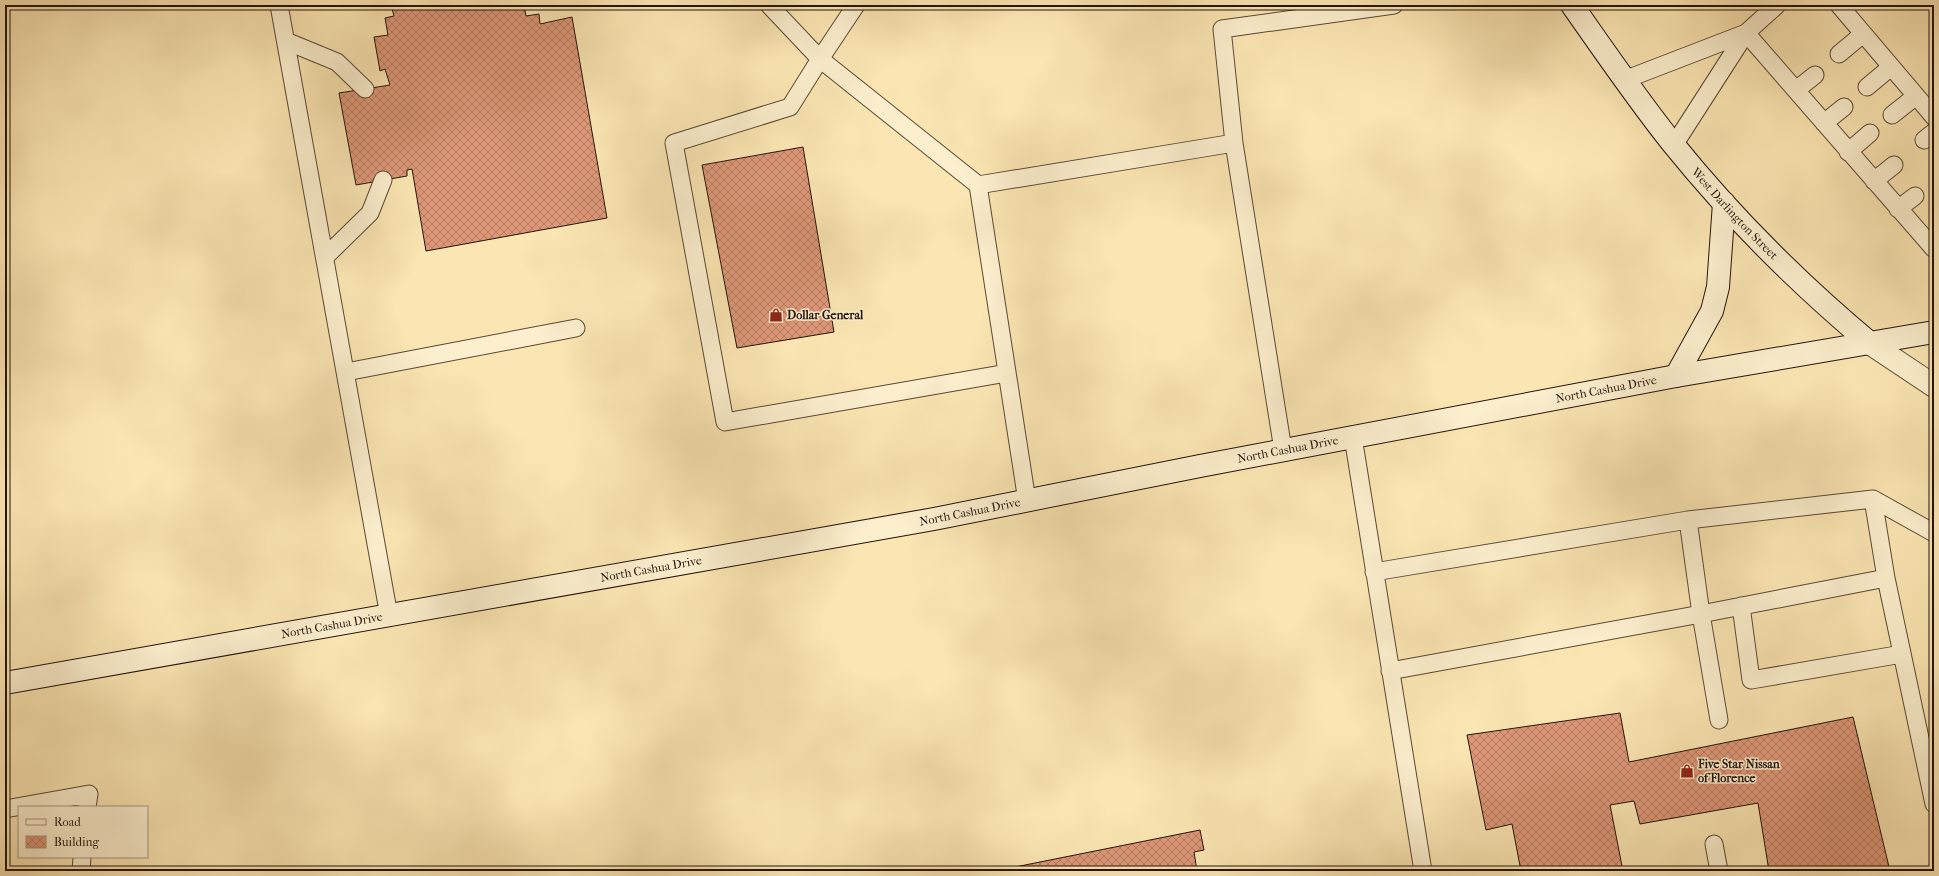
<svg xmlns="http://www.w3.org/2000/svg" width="1939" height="876" font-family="'IM FELL French Canon',serif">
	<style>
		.building { fill: url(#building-cross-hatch); stroke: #24130a }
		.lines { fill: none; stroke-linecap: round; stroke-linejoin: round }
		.service-casing { stroke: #5a4834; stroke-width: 19 }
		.tertiary-casing { stroke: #5a4834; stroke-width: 24 }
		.secondary-casing { stroke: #24130a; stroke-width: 24 }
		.service { stroke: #fcefce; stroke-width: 17 }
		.tertiary { stroke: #fcefce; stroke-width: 22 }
		.secondary { stroke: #fcefce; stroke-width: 22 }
		.labels { text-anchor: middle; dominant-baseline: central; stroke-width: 3; stroke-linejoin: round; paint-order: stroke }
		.street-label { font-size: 12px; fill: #24130a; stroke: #fcefce }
		.poi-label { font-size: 12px; font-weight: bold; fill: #24130a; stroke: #fcefce; text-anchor: start }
	</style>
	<defs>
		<pattern id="building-cross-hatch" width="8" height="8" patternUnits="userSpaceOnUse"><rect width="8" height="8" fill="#de9879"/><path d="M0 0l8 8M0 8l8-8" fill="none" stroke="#b47b61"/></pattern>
	</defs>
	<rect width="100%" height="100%" fill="#fbe6b3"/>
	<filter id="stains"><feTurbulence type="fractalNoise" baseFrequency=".005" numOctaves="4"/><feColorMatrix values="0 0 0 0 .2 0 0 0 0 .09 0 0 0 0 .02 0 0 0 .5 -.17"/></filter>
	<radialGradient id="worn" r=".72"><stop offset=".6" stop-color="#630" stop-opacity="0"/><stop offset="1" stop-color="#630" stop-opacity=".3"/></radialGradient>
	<path class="building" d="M391,5H524L526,16L539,14L540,24L572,17L607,218L426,251L412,169L407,170V176L356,185L339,93L390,85L385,69L380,71L374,37L388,35L385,18L394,16Z
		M803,147L834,332L737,348L702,165Z
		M1620,713L1629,762L1853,717L1890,871H1769L1758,803L1640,824L1634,801L1610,805L1623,871H1521L1512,824L1486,830L1467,735Z
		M1200,830L1204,850L1194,852L1197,871H995Z"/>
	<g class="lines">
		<g class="service-casing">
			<path id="service" d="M279,5L389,616
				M769,5L820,59L790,107L674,143L725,422L1007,373
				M856,5L820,59L978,185
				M1839,5L1934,117
				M1746,33L1934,249
				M286,41L337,62L365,89
				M1839,54L1863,34
				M1624,80L1746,33
				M1867,87L1891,67
				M1796,90L1815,75
				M1892,115L1916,96
				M1824,123L1844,107
				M1924,140L1934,132
				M1234,143L1222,29L1394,5
				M1674,145L1746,33L1777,5
				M1848,152L1870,133
				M1874,181L1894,165
				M1898,209L1915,196
				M325,257L370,213L383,180
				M346,372L576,328
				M1353,437L1423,871
				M1873,499L1934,533
				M1027,501L978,185L1234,143L1283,450
				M1688,520L1873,499L1886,578L1701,614L1719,720
				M1374,572L1688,520L1701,614L1390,671
				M1886,578L1934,804
				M1741,606L1751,680L1902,654
				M5,809L89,794L87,807
				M1714,844L1719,871
				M81,871L82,857"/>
		</g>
		<g class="tertiary-casing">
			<path id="tertiary" d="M1871,344L1934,386"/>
		</g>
		<g class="secondary-casing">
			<g id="secondary">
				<path id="s1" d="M1572,5C1605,52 1637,99 1673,144C1732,217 1799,284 1871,344"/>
				<path d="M1676,376L1712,311L1718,287L1724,203"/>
				<path id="s2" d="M5,683L934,519L1200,466L1676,376L1934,332"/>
			</g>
		</g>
		<use href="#service" class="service"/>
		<use href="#tertiary" class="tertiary"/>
		<use href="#secondary" class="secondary"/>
	</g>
	<defs>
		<g id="shop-bare" transform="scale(1.08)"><path d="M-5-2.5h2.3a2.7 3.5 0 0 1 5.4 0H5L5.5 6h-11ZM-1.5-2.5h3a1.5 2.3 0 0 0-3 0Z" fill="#8f2418" stroke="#fcefce" stroke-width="2.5" paint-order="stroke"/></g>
	</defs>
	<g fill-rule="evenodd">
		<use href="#shop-bare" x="776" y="315"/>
		<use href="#shop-bare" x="1687" y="771"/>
	</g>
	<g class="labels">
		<g class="street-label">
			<text stroke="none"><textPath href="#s1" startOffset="265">West Darlington Street</textPath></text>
			<text stroke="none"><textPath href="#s2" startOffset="1628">North Cashua Drive</textPath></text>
			<text stroke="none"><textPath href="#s2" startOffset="1304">North Cashua Drive</textPath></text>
			<text stroke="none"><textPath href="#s2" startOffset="980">North Cashua Drive</textPath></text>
			<text stroke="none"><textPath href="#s2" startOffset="656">North Cashua Drive</textPath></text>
			<text stroke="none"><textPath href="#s2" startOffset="332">North Cashua Drive</textPath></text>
		</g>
		<g class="poi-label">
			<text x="787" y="315">Dollar General</text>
			<text x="1698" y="764">Five Star Nissan<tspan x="1698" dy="14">of Florence</tspan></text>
		</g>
	</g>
	<rect width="1939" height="876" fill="none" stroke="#fbe6b3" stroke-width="20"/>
	<rect x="6" y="6" width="1927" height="864" fill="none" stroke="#24130a" stroke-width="2"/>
	<rect x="10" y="10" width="1919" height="856" fill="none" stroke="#24130a"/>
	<rect x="18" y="806" width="130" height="52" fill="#fcefce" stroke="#a69780"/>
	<rect x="26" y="819" width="20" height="6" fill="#fcefce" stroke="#a69780"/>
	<text x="54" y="826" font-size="12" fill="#24130a">Road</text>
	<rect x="26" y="836" width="20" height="12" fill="url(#building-cross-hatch)" stroke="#a69780"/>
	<text x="54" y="846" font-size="12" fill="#24130a">Building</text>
	<rect width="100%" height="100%" filter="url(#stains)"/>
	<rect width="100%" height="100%" fill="url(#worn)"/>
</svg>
